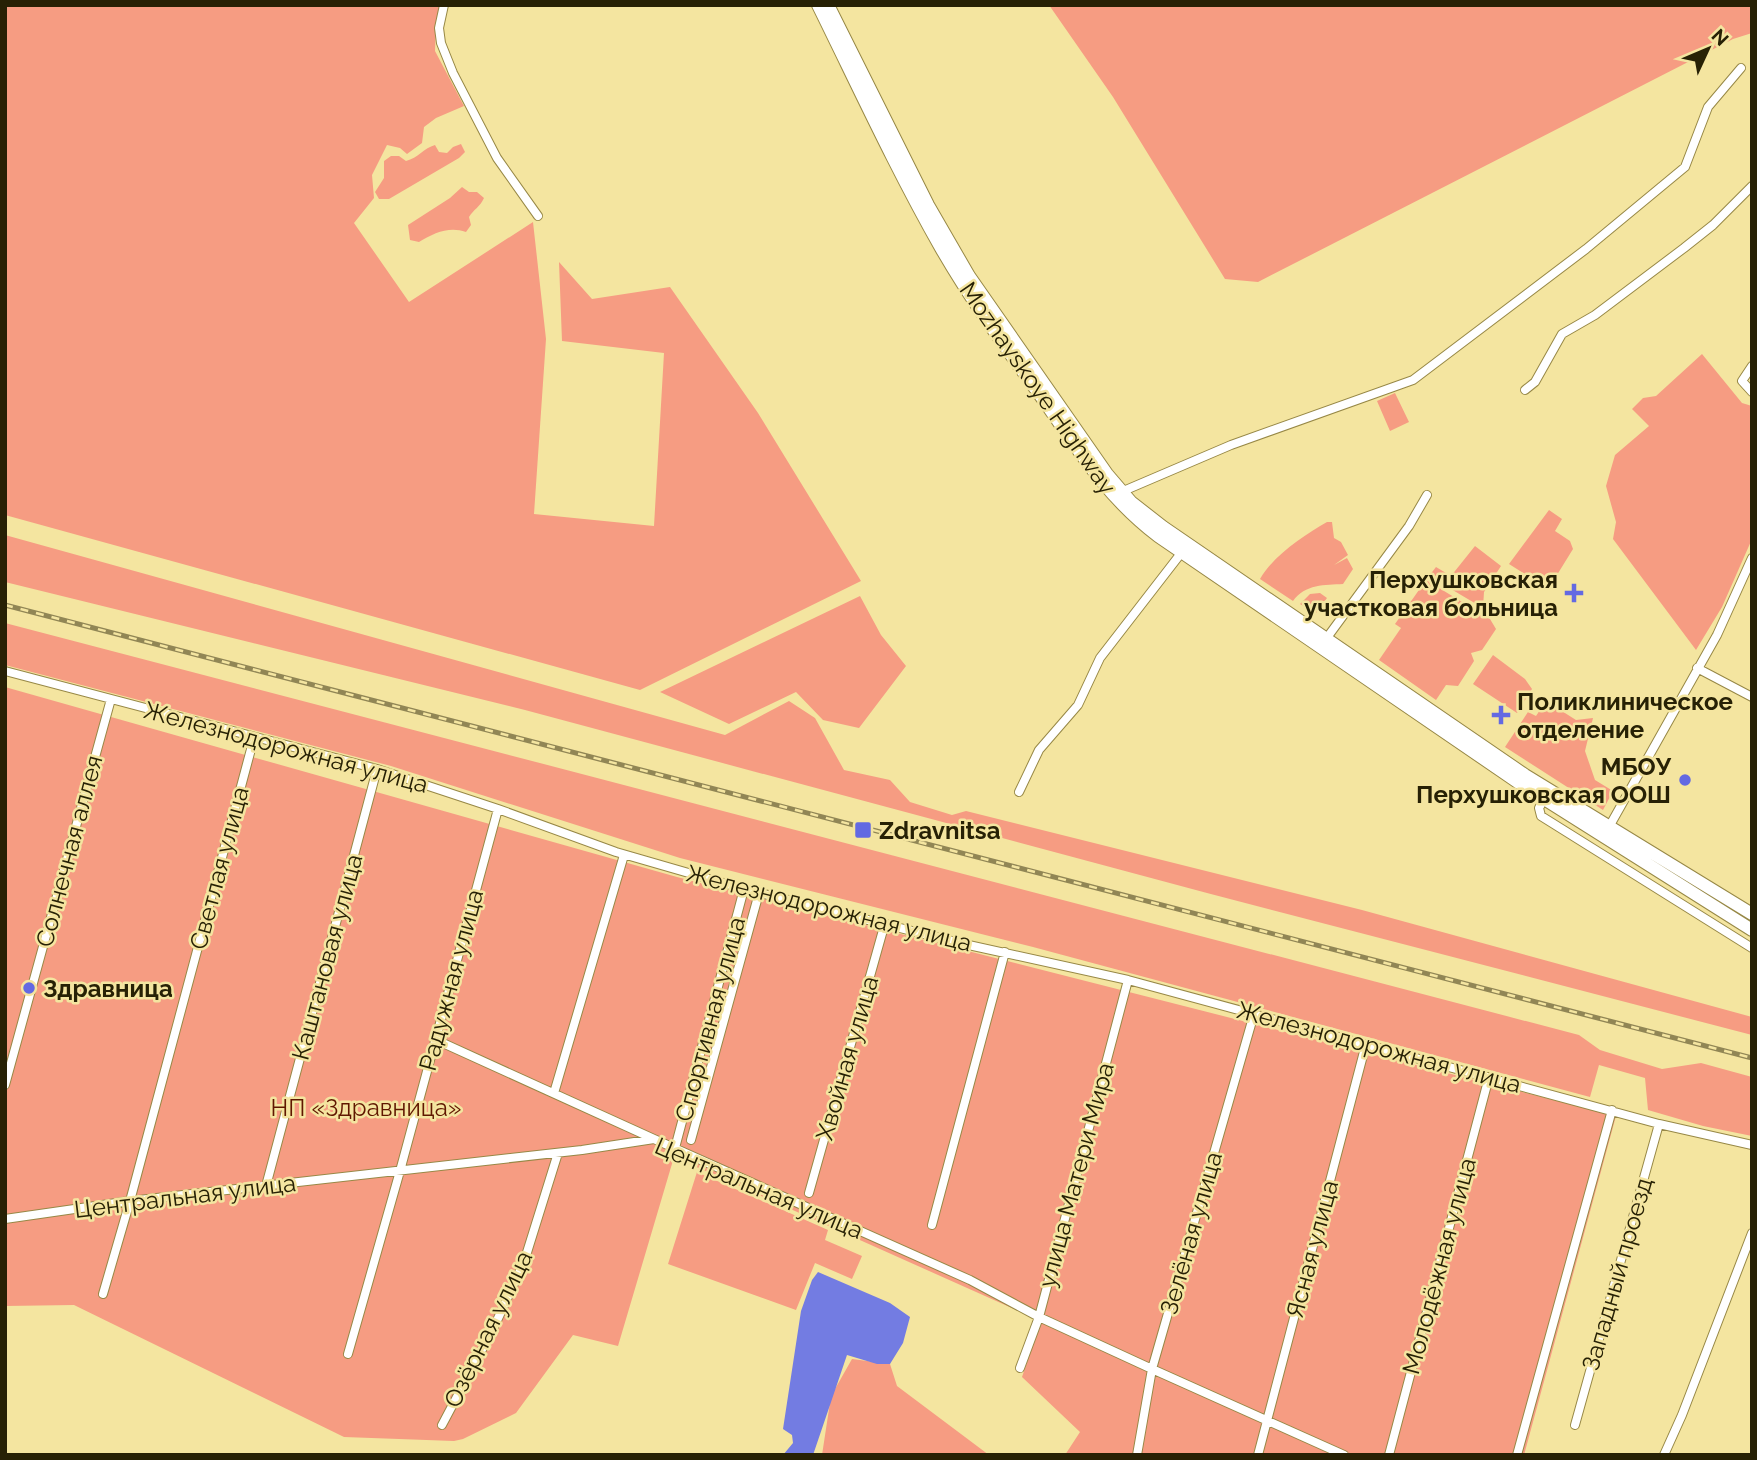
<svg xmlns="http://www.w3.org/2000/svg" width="1757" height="1460" font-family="Raleway,sans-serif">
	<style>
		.green { fill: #f69c82 }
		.water { fill: #737ce2 }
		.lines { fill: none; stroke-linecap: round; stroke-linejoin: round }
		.minor-casing { stroke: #978846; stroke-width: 10 }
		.primary-casing { stroke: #978846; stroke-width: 14 }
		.minor { stroke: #fff; stroke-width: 8 }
		.primary { stroke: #fff; stroke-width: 12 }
		.rail-casing { stroke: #918655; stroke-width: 5 }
		.rail { stroke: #f4e5a0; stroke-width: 2.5; stroke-dasharray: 8; stroke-linecap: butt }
		.poi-dot { fill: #6369e2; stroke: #f4e5a0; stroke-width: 2.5 }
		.labels { text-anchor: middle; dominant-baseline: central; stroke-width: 5; stroke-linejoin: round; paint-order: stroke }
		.street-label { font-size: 24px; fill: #272105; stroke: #f4e5a0 }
		.poi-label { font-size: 24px; font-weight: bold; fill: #272105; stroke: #f4e5a0; text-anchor: start }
		.park-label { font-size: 24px; fill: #601700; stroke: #f4e5a0 }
	</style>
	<rect width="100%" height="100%" fill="#f4e5a0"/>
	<path class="green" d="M5,5H441L436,23L435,51L464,106L436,118L424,127L422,143L407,154L400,148L387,145L372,175L374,198L354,223L409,302L533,222L546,339L534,514L654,526L664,353L562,341L559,262L592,299L670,287L758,413L861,581L640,690L5,515Z
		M1049,5H1752V33L1733,39L1258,282L1225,279L1113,97Z
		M461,144L465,152L459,158L389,199H379L375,192L384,178V161L391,156H399L406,161C418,158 424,148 435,145L439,152L447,153L453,147Z
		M462,187L469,192H477L484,198C480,207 474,209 469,217L471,225L466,232C449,226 434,233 419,242L410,240L408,225L450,198Z
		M1702,354L1742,403L1752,406V539L1722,607L1696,650L1613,539L1616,522L1606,486L1615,455L1649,426L1632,409L1643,398L1656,396Z
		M1395,393L1409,422L1390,431L1377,401Z
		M1549,510L1562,519L1555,531L1570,541L1573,549L1552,583L1545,587L1509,564Z
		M1327,522H1332L1334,538L1341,542L1348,555L1334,565L1347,558L1353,569L1343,584C1325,585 1305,584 1293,601L1260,579C1274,555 1303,536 1327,522Z
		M5,535L725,735L789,701L815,718L844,770L890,780L910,802L952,815L966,811L1362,910L1752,1017V1035L1207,893L525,710L5,582Z
		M1475,546L1501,566L1484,592L1483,608L1429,576L1436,567L1451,576Z
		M1426,580L1490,619L1496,629L1482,650L1471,653L1474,661L1458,686L1446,685L1436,700L1379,660L1401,628L1395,624Z
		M1320,593L1327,598L1316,613L1300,604L1310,594Z
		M860,596L881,635L906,666L859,728L823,720L796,692L729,724L660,692Z
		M5,623L1579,1035L1600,1050L1662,1069L1701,1063L1752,1077V1136L1703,1126L1648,1110L1645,1078L1599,1065L1590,1097L1033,947L680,858L391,766L5,665Z
		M1493,655L1525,679L1532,689L1517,713L1473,684Z
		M5,687L677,877L1616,1116L1524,1455H1065L1080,1432L1022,1377L1041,1321L674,1157L618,1346L573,1335L516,1413L463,1439L454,1441L344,1437L74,1305L5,1306Z
		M1546,701L1576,720L1593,718L1585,751L1595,780L1613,791L1603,810L1505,747L1528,712L1536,716Z
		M697,1172L828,1230L825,1240L862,1256L852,1279L815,1263L796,1310L668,1264Z
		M852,1359L890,1364L897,1386L989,1455H822L831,1396Z"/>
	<path class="water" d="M818,1272L890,1303L910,1317L903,1343L890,1364H877L847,1355L813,1455H783L793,1443L792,1435L783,1429L801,1311L812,1280Z"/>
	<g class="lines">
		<g class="minor-casing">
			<path id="minor" d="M444,5L439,28L441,43L453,73L497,158L538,216
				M1752,366L1742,381L1752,392
				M1525,390L1535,382L1562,334L1595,315L1684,248L1713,225L1752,186
				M1121,492L1231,445L1413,380L1586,249L1685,167L1708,107L1741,68
				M1326,639L1409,526L1427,495
				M1697,668L1752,697
				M5,671L377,769L498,809L616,852L744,889L964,944L1128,980L1659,1124L1752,1145
				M1019,792L1039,750L1078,705L1100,658L1182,552
				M1544,799L1539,808L1541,816L1752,948
				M1609,827L1717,635L1752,558
				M434,1039L654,1139
				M5,1085L111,699
				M554,1093L624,855
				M691,1140L759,893
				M675,1148L744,889
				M266,1186L377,769
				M809,1193L885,923
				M5,1219L130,1201L582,1150L654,1139L970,1280L1039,1317L1152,1369L1344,1455
				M932,1225L1005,952
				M103,1294L130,1201L254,738
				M348,1354L400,1171L498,809
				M1020,1368L1039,1317L1128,980
				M442,1425L494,1327L524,1262L558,1153
				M1575,1425L1659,1124
				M1137,1455L1152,1369L1254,1014
				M1258,1455L1366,1044
				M1389,1455L1489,1077
				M1517,1455L1612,1110
				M1664,1455L1682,1415L1752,1233"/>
		</g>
		<g class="primary-casing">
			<path id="primary" d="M818,5C858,86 896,169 941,248C972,302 1009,352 1045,402C1080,453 1108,498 1158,536L1519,783L1752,930
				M828,5L928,205L969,276L1107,474L1131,502L1163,527L1525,775L1752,914"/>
		</g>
		<use href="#minor" class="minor"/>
		<use href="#primary" class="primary"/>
		<g class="rail-casing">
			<path id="rail" d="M5,605L1752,1058"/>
		</g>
		<use href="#rail" class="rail"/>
	</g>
	<g class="poi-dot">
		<path d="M1570.5 582.5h7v7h7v7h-7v7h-7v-7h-7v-7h7z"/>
		<path d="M1497.5 704.5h7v7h7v7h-7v7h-7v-7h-7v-7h7z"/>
		<circle cx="1685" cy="780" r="7"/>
		<rect x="854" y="821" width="18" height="18" rx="3.5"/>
		<circle cx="29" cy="988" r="7"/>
	</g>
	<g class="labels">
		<g class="street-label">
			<text transform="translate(1038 388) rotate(55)">Mozhayskoye Highway</text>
			<text transform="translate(286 747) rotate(15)">Железнодорожная улица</text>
			<text transform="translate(69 851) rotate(-75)">Солнечная аллея</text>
			<text transform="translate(219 868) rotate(-75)">Светлая улица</text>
			<text transform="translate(829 908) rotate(14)">Железнодорожная улица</text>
			<text transform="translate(327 957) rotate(-75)">Каштановая улица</text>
			<text transform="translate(451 980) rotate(-75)">Радужная улица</text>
			<text transform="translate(710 1019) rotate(-75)">Спортивная улица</text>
			<text transform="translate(1379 1047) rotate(15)">Железнодорожная улица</text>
			<text transform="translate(847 1058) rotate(-74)">Хвойная улица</text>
			<text transform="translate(1076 1175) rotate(-75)">улица Матери Мира</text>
			<text transform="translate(759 1188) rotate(23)">Центральная улица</text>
			<text transform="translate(185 1196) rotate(-7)">Центральная улица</text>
			<text transform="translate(1191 1233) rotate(-74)">Зелёная улица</text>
			<text transform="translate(1312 1249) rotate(-75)">Ясная улица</text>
			<text transform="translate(1439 1266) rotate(-75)">Молодёжная улица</text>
			<text transform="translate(1617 1274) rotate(-74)">Западный проезд</text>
			<text transform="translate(488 1329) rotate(-64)">Озёрная улица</text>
		</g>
		<g class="poi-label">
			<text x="1558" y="579" text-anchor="end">Перхушковская<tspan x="1558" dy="28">участковая больница</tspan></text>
			<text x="1517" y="701">Поликлиническое<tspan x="1517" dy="28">отделение</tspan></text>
			<text x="1671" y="766" text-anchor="end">МБОУ<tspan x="1671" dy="28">Перхушковская ООШ</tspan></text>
			<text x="879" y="830">Zdravnitsa</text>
			<text x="43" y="988">Здравница</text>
		</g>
		<g class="park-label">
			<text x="366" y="1107">НП «Здравница»</text>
		</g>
	</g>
	<rect width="1757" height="1460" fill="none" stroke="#272105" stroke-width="14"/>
	<g transform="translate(1708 49) rotate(46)" stroke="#f4e5a0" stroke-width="5" paint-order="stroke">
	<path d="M0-5L12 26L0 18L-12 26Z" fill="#272105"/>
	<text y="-10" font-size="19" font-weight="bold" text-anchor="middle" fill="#272105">N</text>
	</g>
</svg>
